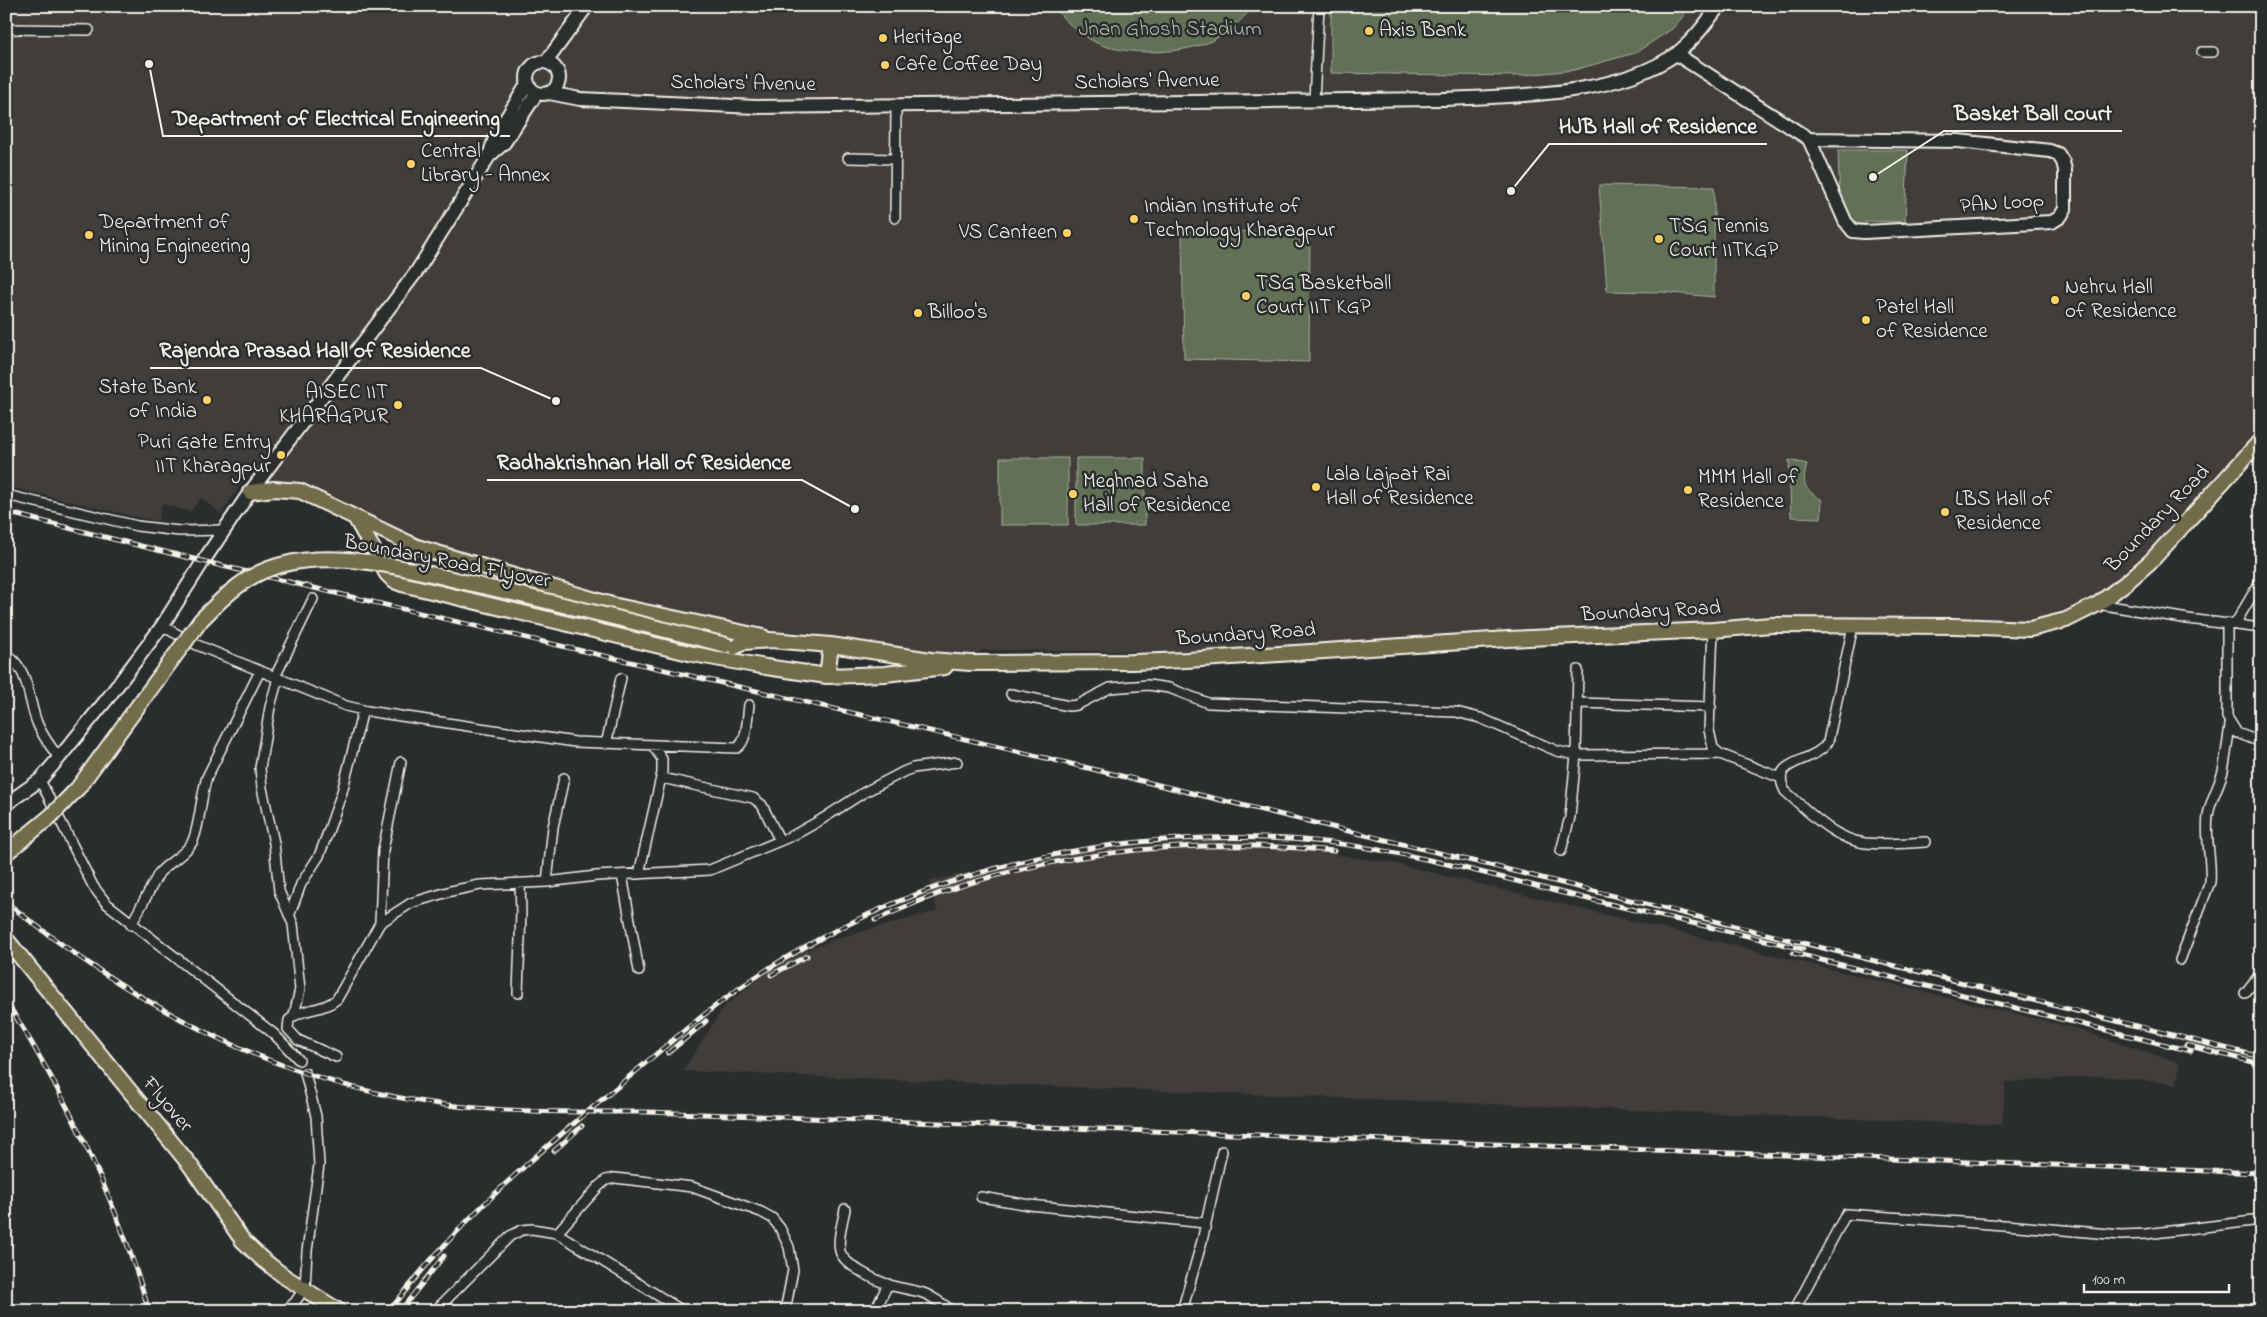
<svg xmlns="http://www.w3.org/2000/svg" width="2267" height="1317" font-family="'Indie Flower',sans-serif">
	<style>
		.built { fill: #3f3c3a }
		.green { fill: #626f57; stroke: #abb0a0 }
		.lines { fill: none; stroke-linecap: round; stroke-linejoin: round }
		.street-casing { stroke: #f4f1e8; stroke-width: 12 }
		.secondary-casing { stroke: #f4f1e8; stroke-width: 16 }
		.primary-casing { stroke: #f4f1e8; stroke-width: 18 }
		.street { stroke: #2a2d2e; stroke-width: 9 }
		.secondary { stroke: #2a2d2e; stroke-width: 12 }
		.primary { stroke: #736c4b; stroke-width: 14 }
		.rail-casing { stroke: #f4f1e8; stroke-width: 5 }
		.rail { stroke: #2a2d2e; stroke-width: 3; stroke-dasharray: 9; stroke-linecap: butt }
		.primary-bridge-casing { stroke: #f4f1e8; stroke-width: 18; stroke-linecap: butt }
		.primary-bridge { stroke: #736c4b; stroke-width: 14 }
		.poi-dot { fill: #ffd166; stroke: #2a2d2e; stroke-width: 2 }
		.labels { text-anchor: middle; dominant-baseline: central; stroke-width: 5; stroke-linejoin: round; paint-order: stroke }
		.park-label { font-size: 21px; fill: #b2b6a7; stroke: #2a2d2e }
		.poi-label { font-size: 21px; fill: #f4f1e8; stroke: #2a2d2e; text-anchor: start }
		.street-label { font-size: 21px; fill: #f4f1e8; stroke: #2a2d2e }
		.leader { fill: none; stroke: #f4f1e8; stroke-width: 2 }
		.callout-dot { fill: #f4f1e8; stroke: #2a2d2e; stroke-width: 2 }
		.callout-label { font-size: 22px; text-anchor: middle; font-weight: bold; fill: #f4f1e8; stroke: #2a2d2e; stroke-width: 5; stroke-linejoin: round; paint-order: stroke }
	</style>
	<rect width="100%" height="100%" fill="#2a2d2e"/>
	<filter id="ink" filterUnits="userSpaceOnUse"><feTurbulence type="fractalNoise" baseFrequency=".02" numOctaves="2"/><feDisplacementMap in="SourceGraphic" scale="10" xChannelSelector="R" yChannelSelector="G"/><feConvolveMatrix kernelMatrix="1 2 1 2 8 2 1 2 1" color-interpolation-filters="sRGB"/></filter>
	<g filter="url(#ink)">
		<path class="built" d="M6,6H2261V432L2139,566L2086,603L2060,615L2026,621L1947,618L1570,630L1241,649L1176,655L1170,652L982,650L974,656L920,654L671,614L529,576L444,550L327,497L272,481L250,471L221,514L201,498L190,512L162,504L158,521L132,516L6,486Z
			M1226,839L1393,863L2070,1027L2180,1063L2177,1084L2103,1076L2006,1082L2002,1125L683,1071L723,1008L779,961L835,939L937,911L930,881L1055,853Z"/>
		<path class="green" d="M1054,6H1253C1242,21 1226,34 1209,42C1182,54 1124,56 1097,43C1081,35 1063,21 1054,6Z
			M1331,6H1692L1672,29L1635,53L1574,70L1515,76L1331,73Z
			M1838,150H1908L1905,222L1865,221V225L1850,221L1840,203Z
			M1599,185L1714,187V297L1661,292L1607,291Z
			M1310,231L1309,362L1184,359L1182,232Z
			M1000,458H1068V525H1000Z
			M1076,458H1145V525H1076Z
			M1789,460L1807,464C1802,485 1803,488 1822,500L1821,518L1791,517Z"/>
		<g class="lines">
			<g class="street-casing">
				<path id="street" d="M6,29L89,30
					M2202,52H2213
					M1314,100L1319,6
					M848,158L895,159
					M895,218L896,105
					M6,495L137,526L179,531L223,530
					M2098,604L2188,619L2261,628
					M2227,623V717L2237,733L2261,742
					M2235,624L2261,580
					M162,626L197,645L346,706L367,711L575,742L737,748C748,741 747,717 749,705
					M1853,626L1828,742C1813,765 1768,758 1785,791C1808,811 1833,839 1865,843C1885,845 1906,843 1926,842
					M1713,630L1709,730L1713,748L1720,754L1781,778
					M6,654C31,671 27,700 38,725C43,737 51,747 59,758
					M275,677L313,599
					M278,678L270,707L260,768L262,788L274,843L279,891L293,924L300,989L294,1015
					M1011,694L1069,706L1077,705L1110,688L1148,685L1169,688L1208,703L1456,712L1480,718L1557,751L1576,755L1720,754
					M1578,703L1711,707
					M606,744L621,678
					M662,778L753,798L762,805L780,841
					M40,780L93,886L106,903L274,1034L299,1060
					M1561,851L1570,817L1576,755L1578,670
					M639,874L662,773V759L653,746
					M622,875L639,971
					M547,882L553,827L564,778
					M290,914L301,884L319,856L327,835L342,792L363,710
					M380,923L383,850L401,762
					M131,925L159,873C169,862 183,856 191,844C199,833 201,794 207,777L260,671
					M2180,960L2210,882C2212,860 2205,839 2208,816C2210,800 2219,787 2223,771C2226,756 2228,740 2230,725
					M518,993L521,912L520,884
					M2245,993L2261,973
					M336,1057L298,1040L288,1029L289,1020C303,1007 322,1012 337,999L380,923L411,903L451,891L480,885L547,882L596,876L710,870L794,835L819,821L863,793L903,772L913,768L957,762
					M981,1197L1030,1205L1205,1223
					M845,1209C843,1221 837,1239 840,1251C844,1266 879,1282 893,1286C903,1289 914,1290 923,1293C934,1297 943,1305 953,1311
					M557,1233L599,1186L606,1180L615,1178L692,1187L761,1212L772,1218L780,1228L789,1247L793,1270L785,1311
					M285,1311L295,1302L305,1288L307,1251L319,1165L316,1116L305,1073
					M435,1311L510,1236L522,1230L532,1229L557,1233L683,1311
					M875,1311L888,1284
					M1182,1311L1202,1241L1222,1151
					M1794,1311L1846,1214L2018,1226L2121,1235L2146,1234L2261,1220"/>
			</g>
			<g class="secondary-casing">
				<path id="secondary" d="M1676,54L1809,139L1845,221L1853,231L1864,232L2052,222L2060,217L2065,209V170L2063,162L2058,154L2050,151L1958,141L1809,139
					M527 78a16 16 0 1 1 32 0a16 16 0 1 1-32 0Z
					M546,62L587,6
					M549,93L580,99L756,107L1440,99C1512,96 1615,97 1676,54C1693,41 1706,23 1719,6
					M489,156L504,143L537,93
					M6,804L40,780L59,758L108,698L162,626L202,563L250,492L417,271L489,156L496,135L528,83"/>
			</g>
			<g class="primary-casing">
				<path id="primary" d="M250,492L274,489L300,491L417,547L612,605L763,637
					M356,519L387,574L394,581L402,584L693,654L766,667L827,676L885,674L945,667
					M735,647L744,642L771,640L831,645L931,660L970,663L1132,662L1187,660L1508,639L1713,630L1771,625L1956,626L2030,629L2066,620L2098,604L2127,582L2151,561L2261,440
					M827,676L831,645
					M6,939L190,1165L243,1241L262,1259L285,1277L339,1311"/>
			</g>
			<use href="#street" class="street"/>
			<use href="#secondary" class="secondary"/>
			<use href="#primary" class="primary"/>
			<g class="rail-casing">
				<path id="rail" d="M6,512C364,604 725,682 1084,767C1477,861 1869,958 2261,1057
					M6,902C137,1007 279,1085 447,1105C514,1113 581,1112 648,1112L2261,1173
					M875,920C899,910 924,898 949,890C1072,848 1205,838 1334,851
					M1793,953L2191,1051
					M771,975L807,956
					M6,1001C67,1097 117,1201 149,1311
					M2186,1045L2261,1064
					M668,1053L706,1021
					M554,1151L582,1126
					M389,1311C406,1291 422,1269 440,1250C493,1191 555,1139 616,1088C668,1044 720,998 779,962C935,867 1107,829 1289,839C1379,844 1468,869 1555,891C1637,911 1720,929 1803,949
					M400,1311L444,1256"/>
			</g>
			<use href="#rail" class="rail"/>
			<g class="primary-bridge-casing">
				<path id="primary-bridge" d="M6,853L51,816L78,788L201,620C224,596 248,573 281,565C345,548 423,573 486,587C566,605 646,625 726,645"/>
			</g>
			<use href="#primary-bridge" class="primary-bridge"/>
		</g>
	</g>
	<g class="poi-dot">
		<circle cx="1369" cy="31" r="5"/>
		<circle cx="883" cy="38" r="5"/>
		<circle cx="885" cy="65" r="5"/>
		<circle cx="411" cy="164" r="5"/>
		<circle cx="1134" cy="219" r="5"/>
		<circle cx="1067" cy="233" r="5"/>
		<circle cx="89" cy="235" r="5"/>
		<circle cx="1659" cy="239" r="5"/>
		<circle cx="1246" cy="296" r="5"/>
		<circle cx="2055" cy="300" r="5"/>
		<circle cx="918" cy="313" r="5"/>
		<circle cx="1866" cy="320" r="5"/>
		<circle cx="207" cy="400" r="5"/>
		<circle cx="398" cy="405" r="5"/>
		<circle cx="281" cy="455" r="5"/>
		<circle cx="1316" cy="487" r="5"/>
		<circle cx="1688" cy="490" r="5"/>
		<circle cx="1073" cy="494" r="5"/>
		<circle cx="1945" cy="512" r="5"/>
	</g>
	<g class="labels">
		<g class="park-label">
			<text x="1170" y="30">Jnan Ghosh Stadium</text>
		</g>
		<g class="poi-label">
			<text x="1379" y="31">Axis Bank</text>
			<text x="893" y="38">Heritage</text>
			<text x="895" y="65">Cafe Coffee Day</text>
			<text x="421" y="152">Central<tspan x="421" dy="24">Library - Annex</tspan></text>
			<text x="1144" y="207">Indian Institute of<tspan x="1144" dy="24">Technology Kharagpur</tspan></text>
			<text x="99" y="223">Department of<tspan x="99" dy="24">Mining Engineering</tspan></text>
			<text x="1669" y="227">TSG Tennis<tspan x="1669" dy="24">Court IITKGP</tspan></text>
			<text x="1057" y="233" text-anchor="end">VS Canteen</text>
			<text x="1256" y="284">TSG Basketball<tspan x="1256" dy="24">Court IIT KGP</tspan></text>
			<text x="2065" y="288">Nehru Hall<tspan x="2065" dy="24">of Residence</tspan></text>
			<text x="1876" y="308">Patel Hall<tspan x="1876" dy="24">of Residence</tspan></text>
			<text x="928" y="313">Billoo's</text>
			<text x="197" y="388" text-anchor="end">State Bank<tspan x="197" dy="24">of India</tspan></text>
			<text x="388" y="393" text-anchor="end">AISEC IIT<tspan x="388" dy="24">KHARAGPUR</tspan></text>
			<text x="271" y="443" text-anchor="end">Puri Gate Entry<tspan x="271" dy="24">IIT Kharagpur</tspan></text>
			<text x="1326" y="475">Lala Lajpat Rai<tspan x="1326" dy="24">Hall of Residence</tspan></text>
			<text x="1698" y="478">MMM Hall of<tspan x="1698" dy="24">Residence</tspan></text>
			<text x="1083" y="482">Meghnad Saha<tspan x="1083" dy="24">Hall of Residence</tspan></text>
			<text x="1955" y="500">LBS Hall of<tspan x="1955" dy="24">Residence</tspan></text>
		</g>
		<g class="street-label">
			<text transform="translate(1147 82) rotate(-1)">Scholars' Avenue</text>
			<text transform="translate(743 84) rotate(1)">Scholars' Avenue</text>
			<text transform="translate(2002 204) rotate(-4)">PAN Loop</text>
			<text transform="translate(2158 519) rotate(-46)">Boundary Road</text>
			<text transform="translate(447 562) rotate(11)">Boundary Road Flyover</text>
			<text transform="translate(1651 612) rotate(-3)">Boundary Road</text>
			<text transform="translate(1246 635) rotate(-4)">Boundary Road</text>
			<text transform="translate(167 1105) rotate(50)">Flyover</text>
		</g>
	</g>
	<path class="leader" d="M1873 177L1944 131H2122M149 64L163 136H510M1511 191L1549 144H1767M556 401L481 368H150M855 509L802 480H487"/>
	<g class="callout-dot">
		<circle cx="1873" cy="177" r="5"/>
		<circle cx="149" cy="64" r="5"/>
		<circle cx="1511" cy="191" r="5"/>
		<circle cx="556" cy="401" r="5"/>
		<circle cx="855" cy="509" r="5"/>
	</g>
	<g class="callout-label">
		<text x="2033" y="120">Basket Ball court</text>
		<text x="336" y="125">Department of Electrical Engineering</text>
		<text x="1658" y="133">HJB Hall of Residence</text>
		<text x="315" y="357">Rajendra Prasad Hall of Residence</text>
		<text x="644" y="469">Radhakrishnan Hall of Residence</text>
	</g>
	<rect width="2267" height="1317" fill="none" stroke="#2a2d2e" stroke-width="25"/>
	<rect x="12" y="12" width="2242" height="1292" fill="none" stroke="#f4f1e8" stroke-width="2" filter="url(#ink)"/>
	<path d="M2084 1284v8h145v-8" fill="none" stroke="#f4f1e8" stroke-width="2.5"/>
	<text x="2092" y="1284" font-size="15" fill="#f4f1e8" stroke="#2a2d2e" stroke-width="4" paint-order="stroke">100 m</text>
</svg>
